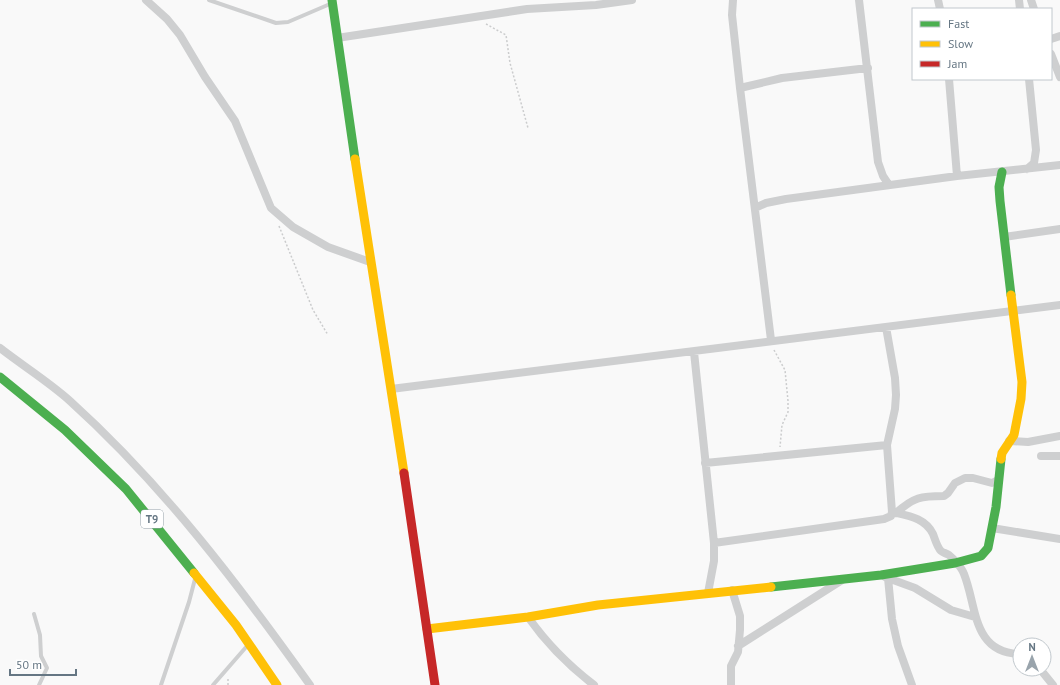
<svg xmlns="http://www.w3.org/2000/svg" width="1060" height="685" font-family="'PT Sans',sans-serif">
	<style>
		.lines { fill: none; stroke-linecap: round; stroke-linejoin: round }
		.path { stroke: #cbcccd; stroke-width: 1.5; stroke-dasharray: 2 2; stroke-linecap: butt }
		.lane { stroke: #cecfd0; stroke-width: 4 }
		.street { stroke: #cecfd0; stroke-width: 8 }
		.fast { stroke: #4caf50; stroke-width: 9 }
		.slow { stroke: #ffc107; stroke-width: 9 }
		.jam { stroke: #c62828; stroke-width: 9 }
		.labels { text-anchor: middle; dominant-baseline: central; stroke-width: 4; stroke-linejoin: round; paint-order: stroke }
		.shield { fill: #fff; stroke: #939fa8; stroke-width: 1 }
		.shield-label { font-size: 11px; font-weight: bold; fill: #657683 }
	</style>
	<rect width="100%" height="100%" fill="#f9f9f9"/>
	<g class="lines">
		<path class="path" d="M486,24L506,35L510,63L528,128
			M279,226L313,310L328,335
			M774,350L785,370L788,401V412L782,425L780,447
			M228,679V685"/>
		<path class="lane" d="M209,0L276,23L288,22L330,4
			M34,614L40,635L41,656L47,668L39,685
			M161,685L189,602L195,579
			M213,685L247,646"/>
		<path class="street" d="M146,0L167,19L180,35L205,77L235,121L271,208L293,227L328,247L370,262
			M733,0L732,15L740,88L771,340
			M859,0L878,162L883,176L889,185
			M938,0L940,9
			M1019,0L1020,9
			M1031,0L1034,9
			M337,38L527,9L596,5L632,0
			M1051,39L1060,36
			M1051,54L1060,77
			M949,79L957,176
			M740,88L782,78L868,68
			M1027,169L1034,163L1036,150L1029,79
			M755,208L766,203L786,199L957,176L1060,165
			M1004,237L1060,229
			M0,348C23,366 49,382 70,401C163,485 238,584 310,685
			M694,352L714,543V561L708,593
			M391,389L1060,305
			M1009,441L1028,442L1060,436
			M1041,456H1060
			M705,463L887,445
			M892,512C909,516 925,518 933,534C935,539 937,547 941,551C943,553 946,553 949,555C954,559 962,568 964,574C977,606 972,653 1020,654
			M896,513C914,497 921,496 944,496L948,493L955,483L965,478H973L992,483L998,480
			M992,528L1060,539
			M714,543L884,519L891,516L892,512L887,445L895,409L896,395L895,378L886,327
			M885,577L915,588L951,610L975,617
			M888,578L892,619L898,646L912,685
			M528,617C547,644 568,665 594,685
			M738,646L842,580
			M1040,669L1053,685
			M731,685V666L738,652L740,630V616L732,590"/>
		<path class="fast" d="M332,0L355,159
			M1002,172L999,187L1000,201L1011,295
			M0,377L65,430L126,489L194,573
			M771,587L881,575L955,563L981,556L988,548L996,507L1001,459"/>
		<path class="slow" d="M355,159L404,473
			M1001,459L1002,453L1014,435L1021,399L1022,382L1011,295
			M194,573L236,625L277,685
			M427,629L528,617L598,605L771,587"/>
		<path class="jam" d="M404,473L435,685"/>
	</g>
	<g class="labels">
		<rect class="shield" x="141" y="510" width="22" height="18" rx="3"/>
		<g class="shield-label">
			<text x="152" y="519">T9</text>
		</g>
	</g>
	<rect x="912" y="8" width="140" height="72" fill="#ffffff" stroke="#c1c8cd"/>
	<rect x="920" y="21" width="20" height="6" fill="#4caf50" stroke="#c1c8cd"/>
	<text x="948" y="28" font-size="12" fill="#657683">Fast</text>
	<rect x="920" y="41" width="20" height="6" fill="#ffc107" stroke="#c1c8cd"/>
	<text x="948" y="48" font-size="12" fill="#657683">Slow</text>
	<rect x="920" y="61" width="20" height="6" fill="#c62828" stroke="#c1c8cd"/>
	<text x="948" y="68" font-size="12" fill="#657683">Jam</text>
	<g transform="translate(1032 657)"><circle r="19" fill="#ffffff" stroke="#c1c8cd"/>
	<path d="M0-3L7 15L0 10L-7 15Z" fill="#99a4ac"/>
	<text y="-6" font-size="11" font-weight="bold" text-anchor="middle" fill="#657683">N</text>
	</g>
	<path d="M10 669v6h66v-6" fill="none" stroke="#657683" stroke-width="2"/>
	<text x="16" y="669" font-size="12" fill="#657683" stroke="#ffffff" stroke-width="3" paint-order="stroke">50 m</text>
</svg>
